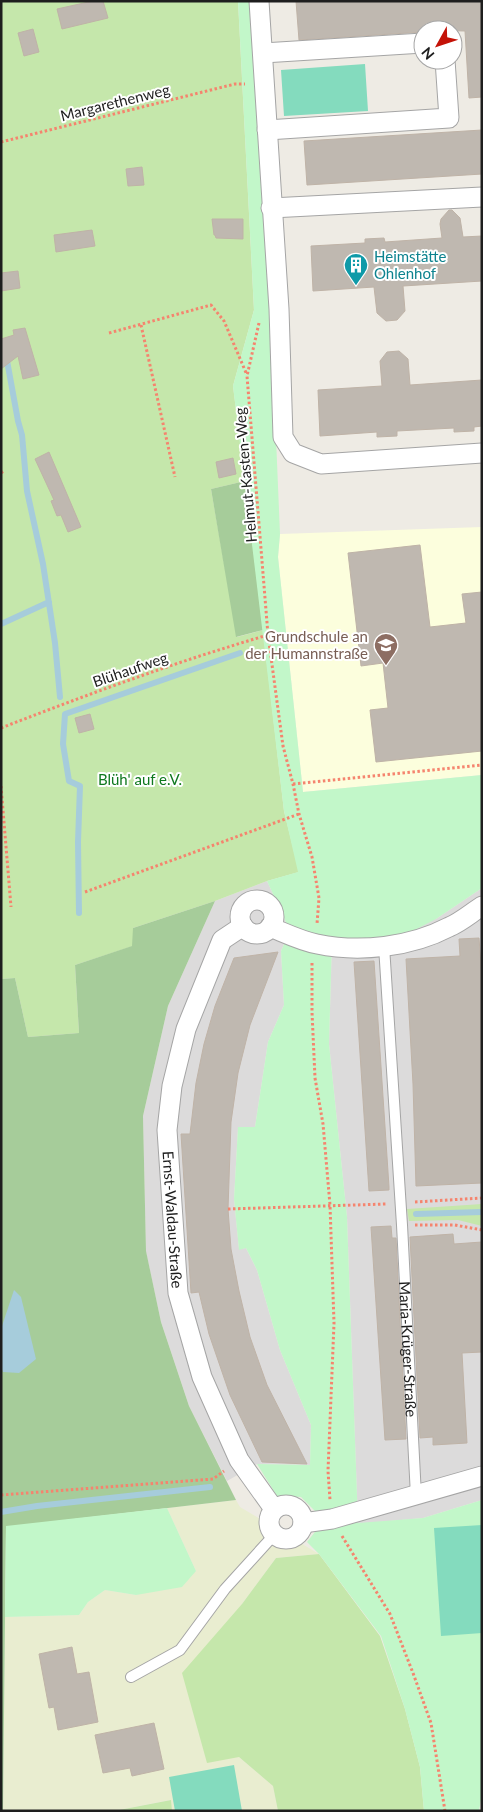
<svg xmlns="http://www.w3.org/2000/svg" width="483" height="1812" font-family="Lato,sans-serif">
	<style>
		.residential { fill: #dcdbdb }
		.education { fill: #fcfedd }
		.farmland { fill: #e9edd0 }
		.grass { fill: #c5e7ab }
		.forest { fill: #a6cc9a }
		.park { fill: #c2f7c9 }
		.pitch { fill: #84dbbe }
		.water { fill: #a6ccdb }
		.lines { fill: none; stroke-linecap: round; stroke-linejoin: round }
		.stream { stroke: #a6ccdb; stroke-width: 6 }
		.building { fill: #bfb8b0; stroke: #bfb3a7 }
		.lane-casing { stroke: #a5a5a5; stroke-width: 12 }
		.street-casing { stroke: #a5a5a5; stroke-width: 21 }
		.path { stroke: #f5846e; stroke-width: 3; stroke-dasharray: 2.5 2.5; stroke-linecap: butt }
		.lane { stroke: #fff; stroke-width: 10 }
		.street { stroke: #fff; stroke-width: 19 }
		.labels { text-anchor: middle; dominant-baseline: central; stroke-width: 4; stroke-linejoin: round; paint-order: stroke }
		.street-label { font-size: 15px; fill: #1e1e1e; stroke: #fff }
		.culture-label { font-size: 15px; fill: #0d838f; stroke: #fff; text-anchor: start }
		.education-label { font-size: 15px; fill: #785e54; stroke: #fff; text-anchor: end }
		.park-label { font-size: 15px; fill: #0f781e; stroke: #fff }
	</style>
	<rect width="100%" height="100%" fill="#eeebe4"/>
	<path class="residential" d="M267,881L290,931L281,951L284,1005L268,1042L255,1127L238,1128L234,1199L239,1249L246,1248L257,1270L280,1350L311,1425L310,1465L257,1464L227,1481L189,1406L161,1322L146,1252L143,1116L168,1006L215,901Z
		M482,888V1500L423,1518L358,1524L347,1217L329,1044L332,940L436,919Z"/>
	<path class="education" d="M482,527V775L303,792L278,557L280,534Z"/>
	<path class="farmland" d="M236,1500L240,1507L319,1554L276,1558L242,1604L239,1757L273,1786L278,1811H172L170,1800L114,1811H3L5,1617L79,1615L88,1602L105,1590L136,1595L196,1571L167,1508Z"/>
	<path class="grass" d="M1,1H238L254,310L233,386L245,481L211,489L237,637L263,630L284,811L299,872L267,881L215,901L133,928V946L75,965L79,1033L28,1037L15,978L1,979Z
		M482,1204V1226L458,1220L409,1221L407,1209Z
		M319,1554L380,1636L405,1709L420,1767L424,1811H278L273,1786L239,1757L207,1763L182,1673L242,1604L276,1558Z
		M171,1800L172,1811H114Z"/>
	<path class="forest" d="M245,481L263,630L236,637L211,489Z
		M215,901L168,1006L143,1116L146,1251L161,1322L189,1406L236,1500L6,1527L3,1811H1V979L15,978L28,1037L79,1033L75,965L132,946L133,928Z"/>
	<path class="park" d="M238,1H252L273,366L280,534L278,557L303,792L482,775V888L436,919L397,939L332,940L329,1044L347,1217L358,1523L423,1518L482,1500V1794L479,1811H424L420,1767L405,1709L381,1636L319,1554L307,1542L318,1528L315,1511L301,1497L277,1496L257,1464L310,1465L311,1425L280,1350L257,1270L246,1248L239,1250L234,1199L238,1127H255L268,1042L284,1005L281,951L290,931L267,881L298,872L284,811L233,386L254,310Z
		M167,1508L196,1571L182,1587L136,1595L105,1590L88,1602L79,1615L5,1617L6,1526Z"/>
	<path class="pitch" d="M365,64L368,111L284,116L281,70Z
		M482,1525V1633L441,1636L434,1528Z
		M234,1765L242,1811H175L169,1777Z"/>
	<path class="water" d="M14,1290L21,1297L36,1359L19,1373L3,1372L1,1367L2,1326Z"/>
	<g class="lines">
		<path class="stream" d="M6,355L18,421L22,435L27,491L43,564L55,643L60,697
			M1,624L49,602
			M79,913L78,842L80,786L69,781L63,744L65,714L240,653
			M416,1214L482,1212
			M1,1512L37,1506L210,1487"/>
	</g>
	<path class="building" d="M93,1H103L108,18L62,29L57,9Z
		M296,1H482V97L469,98L465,31L423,30V32L299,40Z
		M33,29L39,52L24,56L18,33Z
		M482,130V174L307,185L304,141Z
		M142,167L144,185L128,186L126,169Z
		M449,210H452L460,218L463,237L482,236V281L403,286L405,311L397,320L386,321L377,313L374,287L313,291L311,246L365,243V239L384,238L385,242L442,238L440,224L441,219Z
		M212,219H243V239L216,238L215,235H214Z
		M92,230L95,246L56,252L54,235Z
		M18,271L20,288L1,291V273Z
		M25,328L39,375L23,379L18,356L1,369V339L14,335L13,330Z
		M399,351L408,359L410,385L482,380V426L474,427V431L454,432V428L397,431V436L377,437V432L320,436L318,390L382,386L380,361L387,352Z
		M49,452L81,527L68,532L61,515L57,516L51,501L54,500L35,459Z
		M233,458L236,474L219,478L216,462Z
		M420,545L430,627L466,623L462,594L482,592V751L376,762L370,710L388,708L383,663L361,666L348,553Z
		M90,714L94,729L79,733L75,718Z
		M479,938L482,979V1183L416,1186L413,1084L406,959L460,956L459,939Z
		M278,952L250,1025L238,1073L231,1122L228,1209L231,1249L239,1291L250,1337L267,1385L307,1464L262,1462L230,1395L209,1334L199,1292L191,1293L181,1134H190L196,1083L204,1044L215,1006L234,958Z
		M374,961L389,1187V1190L369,1191L354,962Z
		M391,1226L392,1238H396L406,1439L385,1440L371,1227Z
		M453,1234L454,1244L482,1242V1352L462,1353L467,1443L433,1445V1437L420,1438L410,1237Z
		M72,1647L77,1674L89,1672L98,1722L58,1730L54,1707L49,1708L39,1654Z
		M154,1723L164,1769L132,1776L130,1768L103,1773L95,1735Z"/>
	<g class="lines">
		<g class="lane-casing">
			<g id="lane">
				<path id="s1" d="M384,946L402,1225L416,1496"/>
				<path d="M131,1677L180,1650L225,1589L274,1535"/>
			</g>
		</g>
		<g class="street-casing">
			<g id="street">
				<path d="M259,1L279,309L283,437L293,453L321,464L482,453"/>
				<path d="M263,53L423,43"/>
				<path d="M267,130L449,118L445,60"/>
				<path d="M271,208L482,197"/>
				<circle cx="257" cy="917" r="17"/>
				<path id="s2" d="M243,926L222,940L186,1029L172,1086L167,1130L178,1293L202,1377L239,1460L274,1509"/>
				<path d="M270,927C285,933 301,941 317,944C360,953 411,947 449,927C461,922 471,913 482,906"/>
				<circle cx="286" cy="1522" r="17"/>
				<path d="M303,1523L332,1519L482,1476"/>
			</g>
		</g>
		<path class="path" d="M1,142L235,84H245
			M259,323L247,376L268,635L283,746L293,784L299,814L312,857L319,898L317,924
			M141,325L175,477
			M109,333L211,305L224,321L247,375
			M1,473L4,471
			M1,728C89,694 178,661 268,635
			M293,784L482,765
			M1,786L11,907
			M85,892L299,814
			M312,963V1012L315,1078L323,1124L330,1205L334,1323L328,1471L330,1500
			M415,1202L482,1198
			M228,1209L386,1204
			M415,1225H455L482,1230
			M1,1495L213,1479L224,1471
			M342,1536L390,1614L413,1673L431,1723L445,1811"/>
		<use href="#lane" class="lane"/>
		<use href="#street" class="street"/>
	</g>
	<defs>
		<g id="building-pin" transform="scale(1.25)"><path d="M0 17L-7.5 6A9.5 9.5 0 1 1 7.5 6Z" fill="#0f9aa8" stroke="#fff"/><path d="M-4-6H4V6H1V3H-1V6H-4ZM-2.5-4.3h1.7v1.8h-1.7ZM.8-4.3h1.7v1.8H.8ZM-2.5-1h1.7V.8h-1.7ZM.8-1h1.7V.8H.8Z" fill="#fff"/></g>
		<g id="school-pin" transform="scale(1.25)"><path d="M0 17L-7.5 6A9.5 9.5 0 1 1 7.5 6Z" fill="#8d6e63" stroke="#fff"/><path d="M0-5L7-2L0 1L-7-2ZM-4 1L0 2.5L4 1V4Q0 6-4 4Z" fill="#fff"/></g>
	</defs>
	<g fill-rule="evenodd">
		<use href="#building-pin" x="356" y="265"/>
		<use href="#school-pin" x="386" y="645"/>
	</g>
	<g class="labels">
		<g class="street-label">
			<text transform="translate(115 102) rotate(-14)">Margarethenweg</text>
			<text transform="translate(245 475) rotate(-95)">Helmut-Kasten-Weg</text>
			<text transform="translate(130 669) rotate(-19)">Blühaufweg</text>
			<text stroke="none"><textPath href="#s2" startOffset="314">Ernst-Waldau-Straße</textPath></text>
			<text stroke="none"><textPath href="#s1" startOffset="404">Maria-Krüger-Straße</textPath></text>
		</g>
		<g class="culture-label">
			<text x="374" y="256">Heimstätte<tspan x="374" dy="17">Ohlenhof</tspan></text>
		</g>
		<g class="education-label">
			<text x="368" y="636">Grundschule an<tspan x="368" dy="17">der Humannstraße</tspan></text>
		</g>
		<g class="park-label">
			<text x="140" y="779">Blüh' auf e.V.</text>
		</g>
	</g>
	<rect width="483" height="1812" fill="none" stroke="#1e1e1e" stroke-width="5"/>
	<g transform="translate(438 45) rotate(230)"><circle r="24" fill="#ffffff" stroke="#a5a5a5"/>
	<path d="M0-4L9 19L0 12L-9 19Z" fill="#c41207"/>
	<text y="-8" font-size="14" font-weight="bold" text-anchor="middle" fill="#1e1e1e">N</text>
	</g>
</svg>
